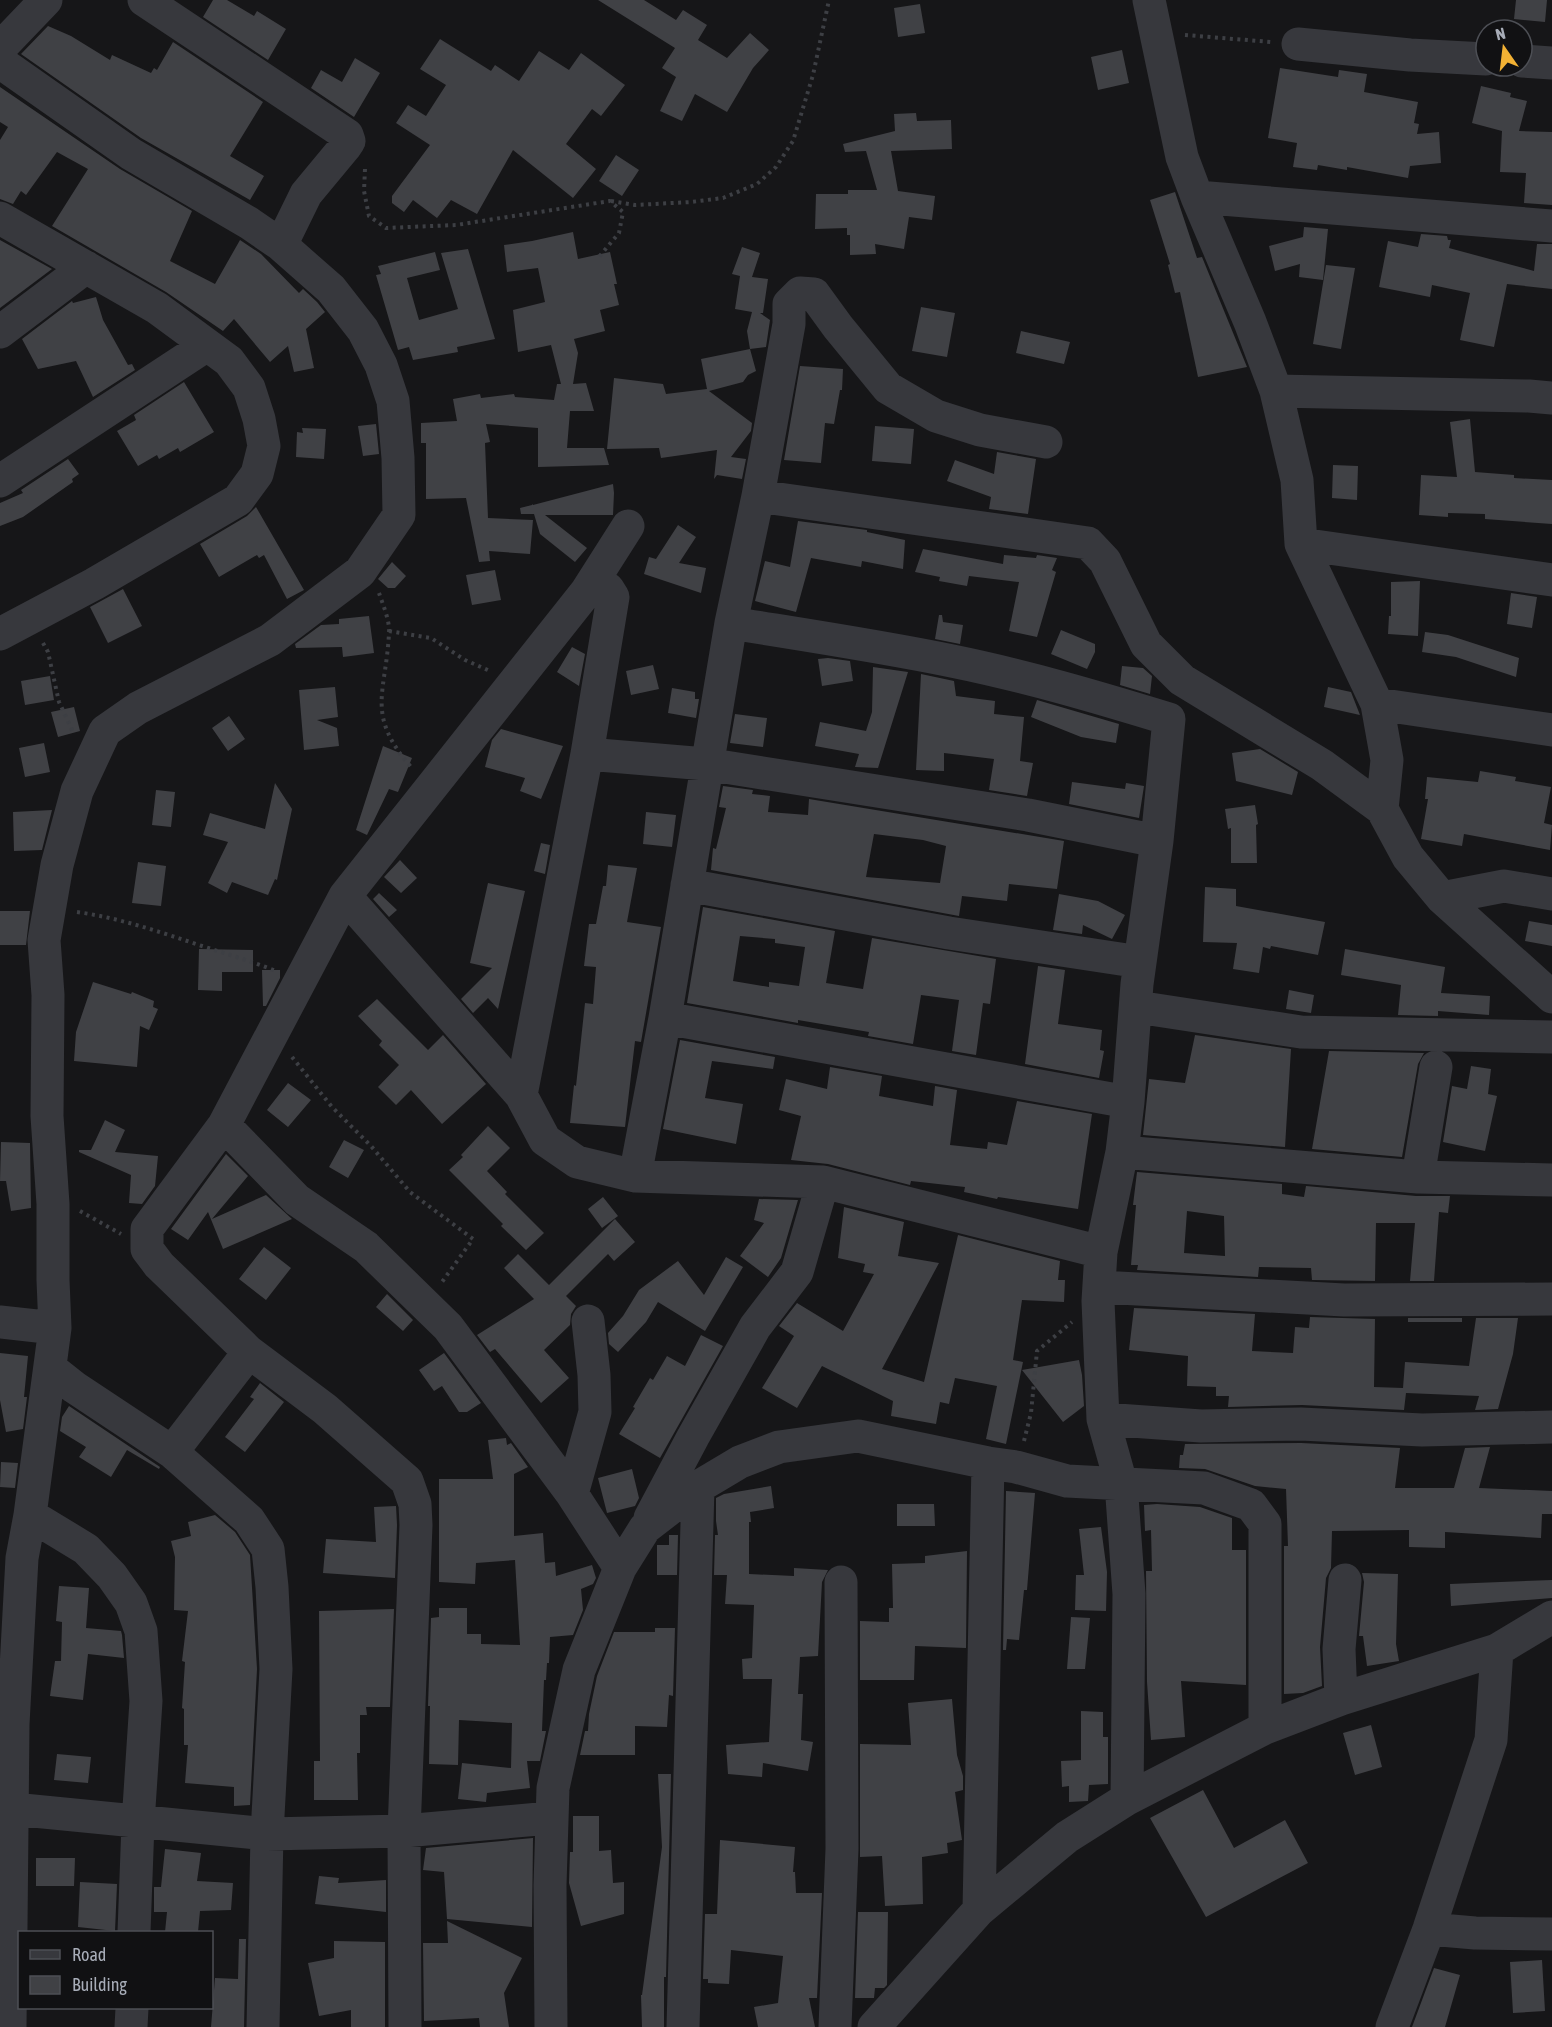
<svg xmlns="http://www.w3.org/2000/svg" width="1552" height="2027" font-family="'Asap Condensed',sans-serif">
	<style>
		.building { fill: #404145; fill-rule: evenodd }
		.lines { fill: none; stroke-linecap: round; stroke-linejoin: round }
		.path { stroke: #3d3f44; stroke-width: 4; stroke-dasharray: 3 4.5; stroke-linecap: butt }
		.minor { stroke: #37383d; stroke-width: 33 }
	</style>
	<rect width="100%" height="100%" fill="#161618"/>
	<path class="building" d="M213,0H227L254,16L257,11L286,29L268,60L203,17Z
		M598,0H644L676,20L683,10L707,25L698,40L727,58L750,33L769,50L753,68L727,112L695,94L682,121L660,111L676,77L662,68L675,48Z
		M1516,0H1547L1545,22L1514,19Z
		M920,4L925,33L898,37L894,8Z
		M48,26L71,36L110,60L112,55L151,73L154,68L157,70L173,42L263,102L230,156L264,176L250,200L141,138L21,54Z
		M440,39L491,71L495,65L519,81L539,51L569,70L581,53L625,85L601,116L592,109L566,144L596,169L573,198L513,150L477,214L451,200L437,218L413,200L404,212L392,203V196L430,145L396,123L408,105L426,116L446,85L420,69Z
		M1122,50L1129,83L1098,90L1091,57Z
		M355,58L380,73L354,117L311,88L321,70L342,82Z
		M1280,68L1338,77L1339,70L1367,74L1364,92L1418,102L1414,123L1419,124L1417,134L1439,132L1441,163L1410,166L1408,178L1347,167V170L1318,165L1317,170L1293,167L1297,143L1268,138Z
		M1481,86L1511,93L1510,97L1527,101L1519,131L1552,132V205L1524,203L1526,173L1500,172L1502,131L1472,123Z
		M0,87L120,169L192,211L170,261L215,284L240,240L261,254L299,293L303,289L317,302L325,312L306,329L314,368L294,372L288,346L270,362L234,319L223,331L166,292L52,226L88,169L57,152L26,195L21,191L13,204L0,199V140L8,127L0,122Z
		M916,113L917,121L951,120L952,149L891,151L898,191L935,196L932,220L909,217L904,249L875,244L876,254L850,255V235H847V228L815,229L816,194H848V190H877L866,151L845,152L843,144L895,131L894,114Z
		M616,155L639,170L622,196L599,181Z
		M1175,192L1197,258L1202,257L1247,367L1198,377L1180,292L1175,293L1168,265L1170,264L1150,200Z
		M1304,227L1328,229L1323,280L1299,277L1300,264L1275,271L1269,246L1303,237Z
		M573,232L578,259L610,252L617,284H614L619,305L600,310L605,331L574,339L578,353L573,384L586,383L594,411H570L567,448H604L609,465L538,467V428L486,424L490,442L485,443L488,518L533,520L530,554L489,551L490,561L479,562L466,498L426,499V443H421V423L457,421L453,399L480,394L481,398L514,394L515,397L554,400L557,384H561L551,345L518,352L513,310L545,302L538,268L507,272L504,245L532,241Z
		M1421,234L1447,236L1448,240H1451L1449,248L1534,271L1537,244H1552V289L1507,284L1494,347L1460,340L1470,293L1432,285L1430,297L1379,287L1388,241L1418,247Z
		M0,240L52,269L0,308Z
		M742,247L760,253L752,277L768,279L763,313H760L770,320L766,347L750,349L756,371L748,375L743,382L709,391L752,423L751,431L731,457L746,459L742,479L717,475L714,479L717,450L661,458L659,448L607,449L614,378L663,384L666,394L707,389L701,359L750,349L747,331L752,312L735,309L740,276L732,274Z
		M468,249L495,339L457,347L458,352L413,360L409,347L398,350L376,275L381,274L378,266L435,252L440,270L407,278L419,320L458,309L441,253Z
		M1326,265L1355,268L1341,349L1313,344Z
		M96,297L103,320L128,365L132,364L135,370L93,397L76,361L38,369L22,339L72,301L73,303Z
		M921,307L955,313L947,357L912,351Z
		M1021,331L1070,342L1064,364L1016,353Z
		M800,366L843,369L842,390H840L834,424L825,423L821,463L784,460Z
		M184,382L214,432L180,452L178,448L159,459L157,455L138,466L117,431L136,420L134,415Z
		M1470,419L1475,472L1514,475V478L1552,480V524L1485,519V514L1448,513V517L1419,515L1421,475L1457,477L1450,422Z
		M376,424L379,454L363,456L358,426Z
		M875,426L914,429L911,464L872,461Z
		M302,428L326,429L324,459L296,457L297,432L303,433Z
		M997,452L1036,459L1028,514L989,509L991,497L947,481L955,460L994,474Z
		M68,459L79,474L72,479L73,482L23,517L0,526V503L23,493L21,490Z
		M1333,465L1358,466L1357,500L1332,498Z
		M613,484L614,493L613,515H545L587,548L575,562L540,534L534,514H521L520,508L532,505V504L533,505Z
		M256,507L304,590L287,599L264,555L259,558L257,555L219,577L200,544L247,516Z
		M798,521L867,530V532L905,540L903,569L862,561L861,567L811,558L796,612L755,601L765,561L790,567Z
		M678,525L696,537L679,563L706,568L701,593L644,574L649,557L656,559Z
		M923,549L1003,564L1004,555L1036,558L1037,555L1057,558L1052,570L1056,572L1037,637L1009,631L1019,582L969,576L967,586L939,581L940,577L915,572Z
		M392,562L406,576L395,588H388L378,579Z
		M495,570L501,600L472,605L466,575Z
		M1420,581L1418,636L1388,634L1389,616H1391V582Z
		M123,589L142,626L108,643L90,607Z
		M1511,593L1537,597L1532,628L1507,624Z
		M939,615H942L943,622L963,625L960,644L935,639Z
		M369,616L374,653L343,657L342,647L296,648L295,644L321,625L339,624V619Z
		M1061,630L1095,644V652L1087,669L1051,654Z
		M1425,632L1448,635L1519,658L1516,677L1456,657L1422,652Z
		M572,647L585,654L579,686L557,672Z
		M828,658L850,661L853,681L822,686L818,659Z
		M653,665L659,689L631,695L626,671Z
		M1122,666L1143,668L1152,676L1150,694L1120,685Z
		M873,667L908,672L878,768L855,767L859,754L815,746L820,722L866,731L872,712Z
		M921,674L954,681L956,696L995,701L994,714L1024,717L1020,761L1033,763L1027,796L989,790L994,759L944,753V771L916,770Z
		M50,676L54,700L25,705L21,681Z
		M335,687L338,717L317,720L337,728L339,746L304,750L299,690Z
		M1328,687L1351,692L1360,715L1324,707Z
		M672,688L695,692V699H699L696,718L668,713Z
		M1037,700L1119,724L1116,743L1081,737L1031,717Z
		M74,707L80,731L58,737L51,712Z
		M735,714L767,718L763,747L730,743Z
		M229,716L245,739L228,751L212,728Z
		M501,729L563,746L541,799L520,791L525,778L485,767L492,740Z
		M44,743L50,772L25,777L19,748Z
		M383,746L412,758L398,792L389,789L367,835L356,830Z
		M1260,749L1298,772L1292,795L1236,781L1232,753Z
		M1480,771L1516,777L1515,781L1551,787L1544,823L1552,825L1550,850L1464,834L1462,846L1421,839L1428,799H1425L1427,777L1478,782Z
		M1072,782L1125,789L1126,783L1144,786L1139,818L1069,804Z
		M275,783L292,809L277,880L275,879L268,895L232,882L227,893L208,883L228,842L203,835L210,813L265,829Z
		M723,786L753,790L752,794L770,796L768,812L808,815L809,799L1064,841L1057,889L1009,884L1007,901L962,896L959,916L711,870L713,848L716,849L726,808L719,807ZM874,834L923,840L946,846L940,883L866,877Z
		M156,790L175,792L171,827L152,825Z
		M1255,805L1258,824L1256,825L1257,863H1231V828L1228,829L1225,809Z
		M52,810L42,850L14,851L13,812Z
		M646,812L676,815L672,847L643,844Z
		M541,843L550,845L545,874L534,871Z
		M400,860L417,878L401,893L384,877Z
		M138,862L166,866L161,906L132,903Z
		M608,865L637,868L627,922L661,927L641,1042L635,1041L625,1127L570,1123L574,1085L576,1086L585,1003L593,1004L596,967L584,966L589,924H596L603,886H606Z
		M488,883L525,891L498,1009L488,998L473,1013L461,999L492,968L470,963Z
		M1205,887L1236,889V906L1325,922L1318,955L1271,946L1270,949L1263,947L1259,973L1233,969L1237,943L1203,942Z
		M379,893L397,910L389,917L373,899Z
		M1059,894L1098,901L1125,915L1112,939L1083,925L1082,934L1053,930Z
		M703,907L835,931L826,983L863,989L872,938L996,959L990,1004L983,1003L976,1055L952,1051L959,1000L921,995L913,1044L868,1036L869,1032L798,1020V1023L687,1003ZM740,936L775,939V943L805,947L799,986L769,982V987L733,981Z
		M0,911H30L26,945H0Z
		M1529,921L1552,925V946L1525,941Z
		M199,949L253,950V972H222V991L198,990Z
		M1345,949L1445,967L1441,993L1490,996L1489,1015L1438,1011V1016L1398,1015L1401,985L1341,975Z
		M1038,966L1065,970L1058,1024L1102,1030L1100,1050L1104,1051L1099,1078L1025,1064Z
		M262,970H280V978L266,1006H263Z
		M93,982L131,994L132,992L154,1001L153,1007L158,1009L149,1030L140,1026L137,1067L74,1061L76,1032Z
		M1289,990L1314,995L1311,1013L1286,1009Z
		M377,999L428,1050L443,1035L486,1084L442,1124L411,1090L396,1105L378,1087L399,1065L379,1045L382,1041L358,1016Z
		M1195,1035L1291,1049L1285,1147L1143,1135L1149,1079L1185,1083Z
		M680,1040L775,1057L773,1069L712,1061L705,1098L743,1104L736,1144L663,1129Z
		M1329,1051L1424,1053L1418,1064L1402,1157L1312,1149Z
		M1471,1066L1491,1069L1488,1094L1497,1096L1485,1151L1443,1142L1452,1086L1467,1089Z
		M830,1067L882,1076L879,1096L933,1106L935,1086L957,1090L950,1145L987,1149L988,1142L1007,1145L1017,1101L1092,1114L1078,1209L998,1197L997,1199L964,1192L965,1187L911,1181L910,1185L828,1164L791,1160L801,1116L779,1110L786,1079L827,1089Z
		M288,1083L311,1100L288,1127L267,1110Z
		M105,1120L125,1130L115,1152L158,1156L155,1186L142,1204L129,1203L131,1175L79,1152V1150H91Z
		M488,1126L510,1148L487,1171L507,1192L505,1194L544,1233L526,1250L501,1226L503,1224L449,1170L463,1157L461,1155Z
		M344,1140L364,1150L348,1178L329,1167Z
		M1,1142L30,1143L31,1208L11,1211L6,1181H0Z
		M226,1154L248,1176L212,1219L266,1195L292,1219L223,1249L208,1212L188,1240L171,1229Z
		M1137,1172L1282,1184V1194L1304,1197L1306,1186L1416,1196H1450L1448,1213L1439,1212L1434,1281H1410L1415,1223H1376L1375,1281L1312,1280L1311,1268L1259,1267L1258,1277L1137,1270L1138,1265H1131L1136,1205H1133ZM1187,1211L1224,1216L1225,1256L1184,1253Z
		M603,1197L618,1216L602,1228L588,1209Z
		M759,1199L798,1200L781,1258L768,1277L740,1256L764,1223L754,1220Z
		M844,1207L904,1222L898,1256L939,1263L882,1369L924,1382L958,1235L1060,1261L1058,1280H1065L1064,1302L1022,1300L1013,1360L1023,1362L1006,1444L986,1439L997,1386L955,1378L949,1404L940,1402L936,1424L891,1416L893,1401L822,1366L797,1408L762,1388L794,1336L779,1326L797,1303L843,1331L874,1274L863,1272L865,1264L838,1258Z
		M615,1219L635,1242L614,1261L608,1254L566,1296L576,1306L571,1314L570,1325L544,1350L569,1378L541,1403L495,1349L490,1352L477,1335L534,1299L504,1268L518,1254L549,1285Z
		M264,1247L291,1268L266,1300L239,1279Z
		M726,1257L743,1267L705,1331L658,1302L646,1322L618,1352L609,1344L608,1333L623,1316L639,1290L678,1261L704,1295Z
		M387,1294L413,1320L403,1331L376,1307Z
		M1134,1308L1255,1314L1252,1351L1293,1353L1295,1327L1309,1328L1310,1317L1375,1319L1374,1387L1403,1388L1405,1362L1469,1366L1476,1318H1518L1513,1354L1498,1409L1475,1410L1479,1396L1406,1393L1404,1410L1302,1405L1228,1407L1229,1396H1216V1387L1187,1386L1188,1356L1129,1350Z
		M1408,1318H1462V1322H1408Z
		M701,1335L723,1346L660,1458L619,1434L635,1408L633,1407L650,1378L653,1380L667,1356L685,1366Z
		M0,1353L28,1356L24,1397H27L23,1429L6,1432L0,1400Z
		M444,1353L481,1403L467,1412H459L442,1386L434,1391L419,1370Z
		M1079,1360L1082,1375L1084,1406L1063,1422L1022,1370Z
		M260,1383L284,1402L245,1452L225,1437L254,1399L250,1397Z
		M69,1406L160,1467L159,1469L127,1450L111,1477L79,1457L86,1447L60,1431L62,1417Z
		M506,1438L507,1445L511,1443L528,1467L514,1474V1536L543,1533L545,1563L555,1562L556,1576L592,1565L596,1578L593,1584L581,1589L583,1610L573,1635L550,1637L549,1663H547L546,1680H544L542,1731H546L540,1761H527L530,1788L487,1793L486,1802L458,1799L462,1763L511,1768L512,1723L459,1720L458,1765L429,1764L430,1706H428L431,1618L439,1617V1608H467V1634H481V1644L520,1645L515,1560L476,1563L475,1584L439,1582V1479H493L488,1440Z
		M1301,1443L1400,1448L1395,1488H1454L1465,1448L1490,1447L1479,1488L1552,1491V1514H1542L1541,1538L1445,1532V1548L1409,1547V1530L1332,1531L1331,1568L1326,1578L1320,1647L1322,1686L1303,1693L1284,1694V1546H1288L1286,1489L1255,1486L1205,1469L1179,1468L1180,1455H1183L1185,1444Z
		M1,1462L18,1463L15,1488L0,1487Z
		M632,1469L639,1498L635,1506L607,1513L598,1478Z
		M771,1486L774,1508L750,1512L751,1522H749V1574L794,1576V1568L828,1570L822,1582L818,1656L800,1657L798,1694H803L801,1740L813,1742L808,1771L763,1763L762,1777L728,1774L726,1745L769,1742L772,1679H743L742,1659L752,1658L754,1605L725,1604L727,1575H714L715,1535H718L716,1521V1498L724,1494Z
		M1006,1491L1035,1493L1027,1590H1024L1019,1640L1007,1639L1006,1650H1003Z
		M897,1504H934L935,1526H897Z
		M1157,1504L1200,1507L1232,1518V1550H1246V1685L1181,1681L1185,1737L1151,1740L1147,1682L1146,1571H1152L1151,1530L1145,1531L1144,1505Z
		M396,1506L397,1525L395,1578L323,1573L326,1539L376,1542L374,1507Z
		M215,1515L235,1532L250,1555L257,1669L250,1805L234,1806V1787L185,1783L188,1745H184V1709L182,1708L185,1662L182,1661L188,1611L174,1610L175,1557L171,1541L191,1536L188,1522Z
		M1101,1527L1107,1572L1106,1611L1075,1610L1076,1575H1084L1079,1529Z
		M669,1535H678L677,1575H657V1545H669Z
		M967,1551L966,1648L915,1646L914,1680H860V1621L889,1622V1608H893L892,1564L925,1563V1556Z
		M1362,1573L1398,1574L1396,1644L1399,1661L1367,1666L1363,1636H1359L1364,1582Z
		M1552,1580V1598L1451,1606L1450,1584Z
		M59,1586L89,1588L86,1628L121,1631L122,1635L124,1658L88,1654L83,1700L50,1696L55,1661H61L62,1622L56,1621Z
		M394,1609L390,1707H366L367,1715H360V1753H357L358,1800H314V1761H320L319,1611Z
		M1071,1617L1090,1618L1085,1669H1067Z
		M655,1628H675L673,1696L669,1695L667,1727L635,1726V1755H580L585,1731H588L589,1714L597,1676L614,1632H655Z
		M952,1699L957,1755L963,1776V1790L955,1792L962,1840L947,1843L948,1853L922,1857L923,1904L885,1906L882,1856L860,1857V1744L911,1745L908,1703Z
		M1081,1711L1103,1712V1737H1108V1784L1089,1785L1088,1801L1069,1802V1786L1062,1787L1061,1761L1081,1760Z
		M1371,1725L1382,1767L1355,1775L1343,1733Z
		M57,1754L91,1757L88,1783L54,1780Z
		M658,1774H671L666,1977H664V2027H642L641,1995H642L662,1847Z
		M1203,1790L1234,1848L1285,1820L1308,1863L1206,1917L1150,1818Z
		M573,1816H599V1851L611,1850L613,1883L624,1882V1914L581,1926L569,1883L570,1852H573Z
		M533,1838L532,1927L447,1919L444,1872L423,1870L426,1848Z
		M720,1840L795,1847L793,1872H795L796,1893H822L817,1998H809L815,2027H758L754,2007L778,2003L783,1956L731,1950L729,1984L708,1983V1979H703L705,1914H717Z
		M165,1849L201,1853L197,1881L233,1883L231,1910L200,1911L198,1932H165L167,1912H154V1887H161Z
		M36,1858H75L74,1886H36Z
		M319,1876L339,1878L338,1883L386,1880V1912L315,1904Z
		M80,1882L117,1884L115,1931L78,1927Z
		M858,1912H888L887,1985L884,1988H875L874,1998H855Z
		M447,1921L522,1958L504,1993L509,2027H480L479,2018L424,2021L423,1943H448Z
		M239,1939H246L244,2027H211L215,1978L238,1979Z
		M334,1941L385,1942V2027H351V2010L319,2016L308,1963L334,1958Z
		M1542,1960L1545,2011L1513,2013L1510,1962Z
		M1434,1968L1460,1975L1445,2027H1412Z"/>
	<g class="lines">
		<path class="path" d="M1185,35L1271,42
			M365,169L364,191L369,216L386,228L456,225L610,201L623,212L619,233L598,258
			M611,201L635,205L691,202L723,198L757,184L776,167L793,141L813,75L829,0
			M379,593C383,605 390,621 389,633C386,694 365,714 411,767
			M389,631L431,638L465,660L490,671
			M43,643L48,652L59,702L73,732
			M77,912C120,918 160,932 202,946C227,954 251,961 276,971
			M292,1057L332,1107L371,1146L410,1192L473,1239L442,1282
			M80,1211L121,1234
			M1024,1441L1031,1413L1037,1351L1072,1322"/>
		<path class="minor" d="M144,0L347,135L349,141L345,147L306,194L281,245
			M1149,0L1182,157L1197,197L1250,322L1276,391L1297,480L1301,544L1377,704L1387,760L1382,809L1408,857L1442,898L1552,997
			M1298,44L1410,55L1486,59
			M0,48L46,0
			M1522,61L1552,63
			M0,62L131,154L249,223L281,245L331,289L363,330L381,365L393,401L398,458L399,515L360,572L270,640L138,708L105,731L77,791L57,865L44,940L48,995L47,1116L53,1204V1280L55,1328L30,1515L22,1558L13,1724L10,2027
			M1197,197L1552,226
			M0,218L157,308L229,361L249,388L259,419L264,446L257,474L238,500L94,584L0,634
			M0,332L86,267
			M1276,391L1529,396L1552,398
			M0,481L207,345
			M758,496L1088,543L1105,561L1146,644L1182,680L1322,765L1382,809
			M1301,544L1552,580
			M586,592L628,526
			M731,623C805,635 879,646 952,661C1026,676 1097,697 1169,719L1157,841L1137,984L1128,1102L1122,1152L1101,1252L1098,1301L1103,1419L1121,1483L1129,1594L1127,1799
			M1377,704L1552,730
			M587,754L706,764L1028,815L1157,841
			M687,885L949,933L1140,962
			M345,896L521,1095L545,1140L577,1162L635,1176L823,1182L1101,1252
			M1442,898L1504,886L1552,894
			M1137,1007L1301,1032L1552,1037
			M665,1018L1128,1102
			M224,1125L297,1200L366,1247L448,1327L572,1494L620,1568
			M1122,1152L1418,1177L1552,1180
			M635,1176L665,1018L731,623L758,496L789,324V304L800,293L814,294L838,327L888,388L936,416L980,430L1046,442
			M1418,1177L1436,1067
			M1100,1287L1344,1300L1552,1299
			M0,1322L55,1328
			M50,1368L74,1387L172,1452L249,1520L268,1549L272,1587L276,1669L267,1834L263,2027
			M1103,1419L1201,1426L1301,1424L1422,1430L1552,1427
			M172,1452L249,1352
			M572,1494L595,1412L594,1375L588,1321
			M30,1515L86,1549L112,1576L131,1603L141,1631L146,1701L138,1823L134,1932
			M650,1518L693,1437L755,1327L797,1272L823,1182
			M1341,1699L1339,1649L1345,1580
			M13,1809L267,1834L404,1831L550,1818
			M979,1910L988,1463
			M1429,1929L1475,1933L1552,1934
			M131,2027L132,2008
			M405,2027L404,1831L416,1525L415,1504L407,1481L325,1409L249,1352L159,1265L147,1249V1229L224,1125L345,896L586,592L600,584L608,589L613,597L587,754L521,1095
			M551,2027L550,1885L553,1788L579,1670L620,1568L645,1528L698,1487L740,1462L779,1447L858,1436L988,1463L1016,1467L1067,1481L1204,1488L1251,1505L1265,1524V1728
			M683,2027L698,1487
			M835,2027L842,1849L841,1582
			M874,2027L979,1910L1067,1837L1127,1799L1265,1728L1341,1699L1497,1650L1552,1617
			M1392,2027L1429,1929L1491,1740L1497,1650"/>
	</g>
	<rect x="18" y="1931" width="195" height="78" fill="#111113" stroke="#4d4f55" stroke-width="1.5"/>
	<rect x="30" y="1950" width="30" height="9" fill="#37383d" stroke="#4d4f55" stroke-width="1.5"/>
	<text x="72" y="1961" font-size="18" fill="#a8adb8">Road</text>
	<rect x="30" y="1976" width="30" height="18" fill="#404145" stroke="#4d4f55" stroke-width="1.5"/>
	<text x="72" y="1991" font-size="18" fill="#a8adb8">Building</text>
	<g transform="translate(1504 48) rotate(346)"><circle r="28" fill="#111113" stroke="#4d4f55" stroke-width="1.5"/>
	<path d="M0-4.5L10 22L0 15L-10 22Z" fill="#f2b134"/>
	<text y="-9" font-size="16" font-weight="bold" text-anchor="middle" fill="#a8adb8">N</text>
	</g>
</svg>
